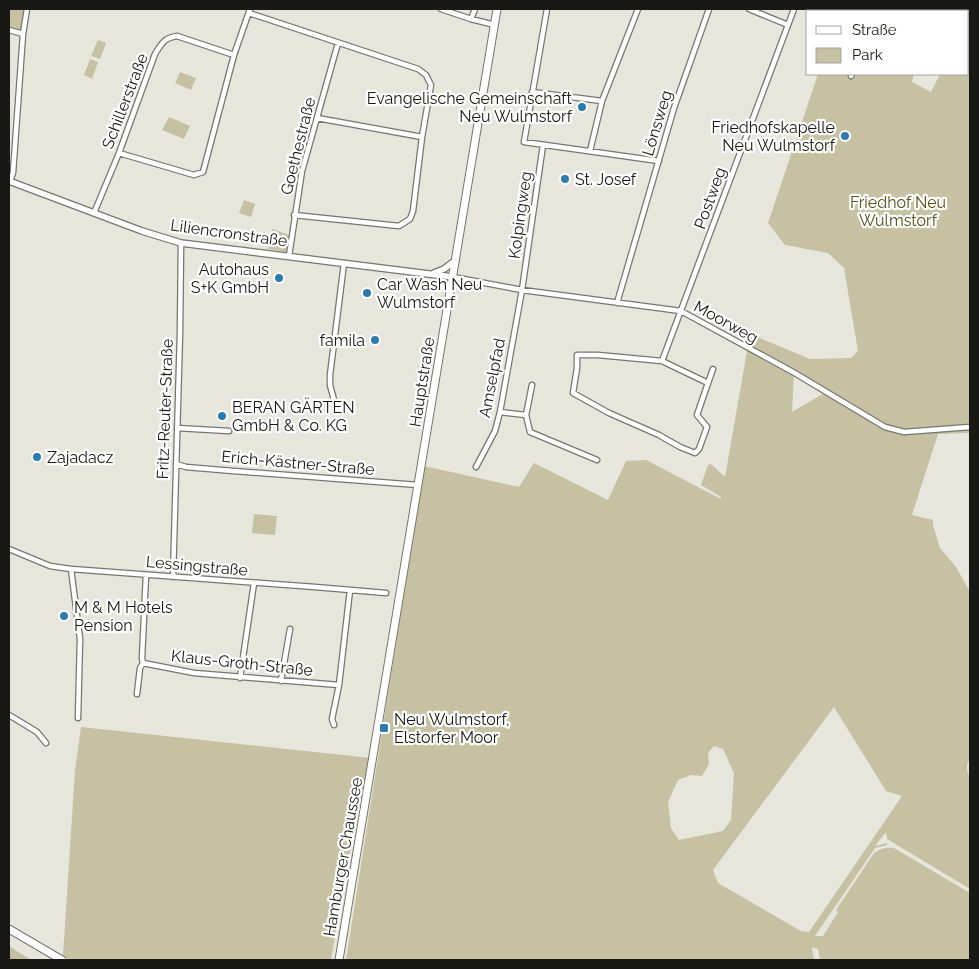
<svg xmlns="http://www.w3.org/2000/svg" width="979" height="969" font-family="Raleway,sans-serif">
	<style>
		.green { fill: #c6c1a2; fill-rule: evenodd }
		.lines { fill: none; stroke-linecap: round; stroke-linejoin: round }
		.minor-casing { stroke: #77766e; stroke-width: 7 }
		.tertiary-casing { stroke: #77766e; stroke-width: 8 }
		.primary-casing { stroke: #77766e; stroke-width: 9 }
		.minor { stroke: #fff; stroke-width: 4.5 }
		.tertiary { stroke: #fff; stroke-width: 5.5 }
		.primary { stroke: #fff; stroke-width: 7 }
		.poi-dot { fill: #2d7bae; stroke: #fff; stroke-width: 2 }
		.labels { text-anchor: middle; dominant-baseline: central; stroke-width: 4.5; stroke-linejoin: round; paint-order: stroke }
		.poi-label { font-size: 16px; fill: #181815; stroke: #fff; text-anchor: start }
		.street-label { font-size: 16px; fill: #181815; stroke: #fff }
		.park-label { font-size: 16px; fill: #594f19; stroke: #fff }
	</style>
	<rect width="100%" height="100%" fill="#e7e6dd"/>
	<path class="green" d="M9,9H27L23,34L9,30Z
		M968,9H970V433L938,434L912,515L933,520V525L940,548L956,567L970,592V759C965,766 967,771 970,778V889L887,839L886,832L875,846L887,843V845L875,848L815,936H823L838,912L836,910L874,853C881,848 886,847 894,848L970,893V960H820L818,949L812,947L814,960H346L424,466L519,487L534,463L608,500L626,461L646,460L721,499V497L701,485L708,465L711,464L725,477L750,334L810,359L851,358L858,351L844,268L828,253L785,245L768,223L818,74H914L912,82L931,92L940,74H968ZM794,373L826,392L792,412ZM834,707L886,791L902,796L809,932L801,931L718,883L713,870ZM714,746L723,749L734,773L731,820L723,831L679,840L671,828L668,802L678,780L691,775L702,776L709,764L708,753Z
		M98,40L106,43L100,59L91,56Z
		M90,59L98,62L92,79L84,75Z
		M180,72L196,78L191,90L175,83Z
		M169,117L190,126L184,139L162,130Z
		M244,200L255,204L251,217L239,213Z
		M272,229L289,235L287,252L268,249Z
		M254,514L277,516L275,535L252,533Z
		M81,727L371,758L352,839L331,960H70L63,956L75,770Z
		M9,946L31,960H9Z"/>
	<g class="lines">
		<g class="minor-casing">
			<path id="minor" d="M441,9L471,19L495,25
				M547,9L524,142L659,161
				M749,9L788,25
				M878,11L879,9
				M249,13L418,69L426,75L431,85L422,137L413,211L410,219L399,226L294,215
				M471,19L475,9
				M9,30L23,34
				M851,76L852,74
				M532,92L602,101
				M317,118L422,137
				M590,151L602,101L638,9
				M119,153L194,175L203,172L234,55L250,9
				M10,181L13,173L23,34L27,9
				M94,213L119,153L155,54C162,43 164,38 177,36L234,55
				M289,256L302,171L338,43
				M453,277L522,290L681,311L793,372L885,427L904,432L970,427
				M617,303L674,108L709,9
				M577,355H598L662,361L708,383L697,415L707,427L699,449L695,453L680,447L659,435L609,413L573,393L577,368Z
				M662,361L794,9
				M708,383L713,369
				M335,404L330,385V375L344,263
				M500,412L526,415L530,432L597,460
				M526,415L532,385
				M177,428L229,431
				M176,464L186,467L233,471L418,485
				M476,467L495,431L500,412L522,290L543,145
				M9,549L50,566L71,569L315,587L386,593
				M71,569L80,639L78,718
				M173,577L180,333L181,243
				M143,663L194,673L339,685
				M240,678L254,583
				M281,681L290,629
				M137,694L140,668L143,663L142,658L146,575
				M9,715L37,732L46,743
				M334,725L332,719L339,685L350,590"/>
		</g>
		<g class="tertiary-casing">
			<path id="tertiary" d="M9,181L142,231L181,243L453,277
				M434,273L444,269L456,260"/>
		</g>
		<g class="primary-casing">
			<path id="primary" d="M9,929L62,960
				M339,960L497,9"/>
		</g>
		<use href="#minor" class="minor"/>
		<use href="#tertiary" class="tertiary"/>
		<use href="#primary" class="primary"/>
	</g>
	<g class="poi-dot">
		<circle cx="582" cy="107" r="5"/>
		<circle cx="845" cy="136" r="5"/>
		<circle cx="565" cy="179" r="5"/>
		<circle cx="279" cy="278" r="5"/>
		<circle cx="367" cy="293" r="5"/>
		<circle cx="375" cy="340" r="5"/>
		<circle cx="222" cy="416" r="5"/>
		<circle cx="37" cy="457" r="5"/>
		<circle cx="64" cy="616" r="5"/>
		<rect x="379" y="723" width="10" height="10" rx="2.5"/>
	</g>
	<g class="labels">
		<g class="poi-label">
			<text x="572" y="98" text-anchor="end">Evangelische Gemeinschaft<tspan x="572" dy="18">Neu Wulmstorf</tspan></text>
			<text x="835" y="127" text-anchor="end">Friedhofskapelle<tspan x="835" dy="18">Neu Wulmstorf</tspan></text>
			<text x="575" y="179">St. Josef</text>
			<text x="269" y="269" text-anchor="end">Autohaus<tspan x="269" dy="18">S+K GmbH</tspan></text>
			<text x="377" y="284">Car Wash Neu<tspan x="377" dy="18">Wulmstorf</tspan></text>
			<text x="365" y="340" text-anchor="end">famila</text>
			<text x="232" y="407">BERAN GÄRTEN<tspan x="232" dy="18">GmbH &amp; Co. KG</tspan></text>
			<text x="47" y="457">Zajadacz</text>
			<text x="74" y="607">M &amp; M Hotels<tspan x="74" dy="18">Pension</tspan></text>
			<text x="394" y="719">Neu Wulmstorf,<tspan x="394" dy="18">Elstorfer Moor</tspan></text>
		</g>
		<g class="street-label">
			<text transform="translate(125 101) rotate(-69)">Schillerstraße</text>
			<text transform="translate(657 123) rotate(-73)">Lönsweg</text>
			<text transform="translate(298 146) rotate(-76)">Goethestraße</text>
			<text transform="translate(710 198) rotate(-70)">Postweg</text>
			<text transform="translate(520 215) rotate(-82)">Kolpingweg</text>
			<text transform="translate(229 233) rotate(8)">Liliencronstraße</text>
			<text transform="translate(726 322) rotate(29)">Moorweg</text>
			<text transform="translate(492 378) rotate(-79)">Amselpfad</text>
			<text transform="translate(422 382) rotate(-81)">Hauptstraße</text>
			<text transform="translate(165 409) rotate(-88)">Fritz-Reuter-Straße</text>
			<text transform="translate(298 463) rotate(5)">Erich-Kästner-Straße</text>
			<text transform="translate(197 566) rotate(5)">Lessingstraße</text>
			<text transform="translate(242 663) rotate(6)">Klaus-Groth-Straße</text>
			<text transform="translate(343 857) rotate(-80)">Hamburger Chaussee</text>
		</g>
		<g class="park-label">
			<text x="898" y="202">Friedhof Neu<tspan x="898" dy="18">Wulmstorf</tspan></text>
		</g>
	</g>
	<rect width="979" height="969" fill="none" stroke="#181815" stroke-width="20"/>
	<rect x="806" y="10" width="162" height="65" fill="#ffffff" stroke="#a3a3a1"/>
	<rect x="816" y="26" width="25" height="8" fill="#ffffff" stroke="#a3a3a1"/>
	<text x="852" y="35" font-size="15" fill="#181815">Straße</text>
	<rect x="816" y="48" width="25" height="15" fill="#c6c1a2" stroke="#a3a3a1"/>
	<text x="852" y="60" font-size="15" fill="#181815">Park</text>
</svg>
